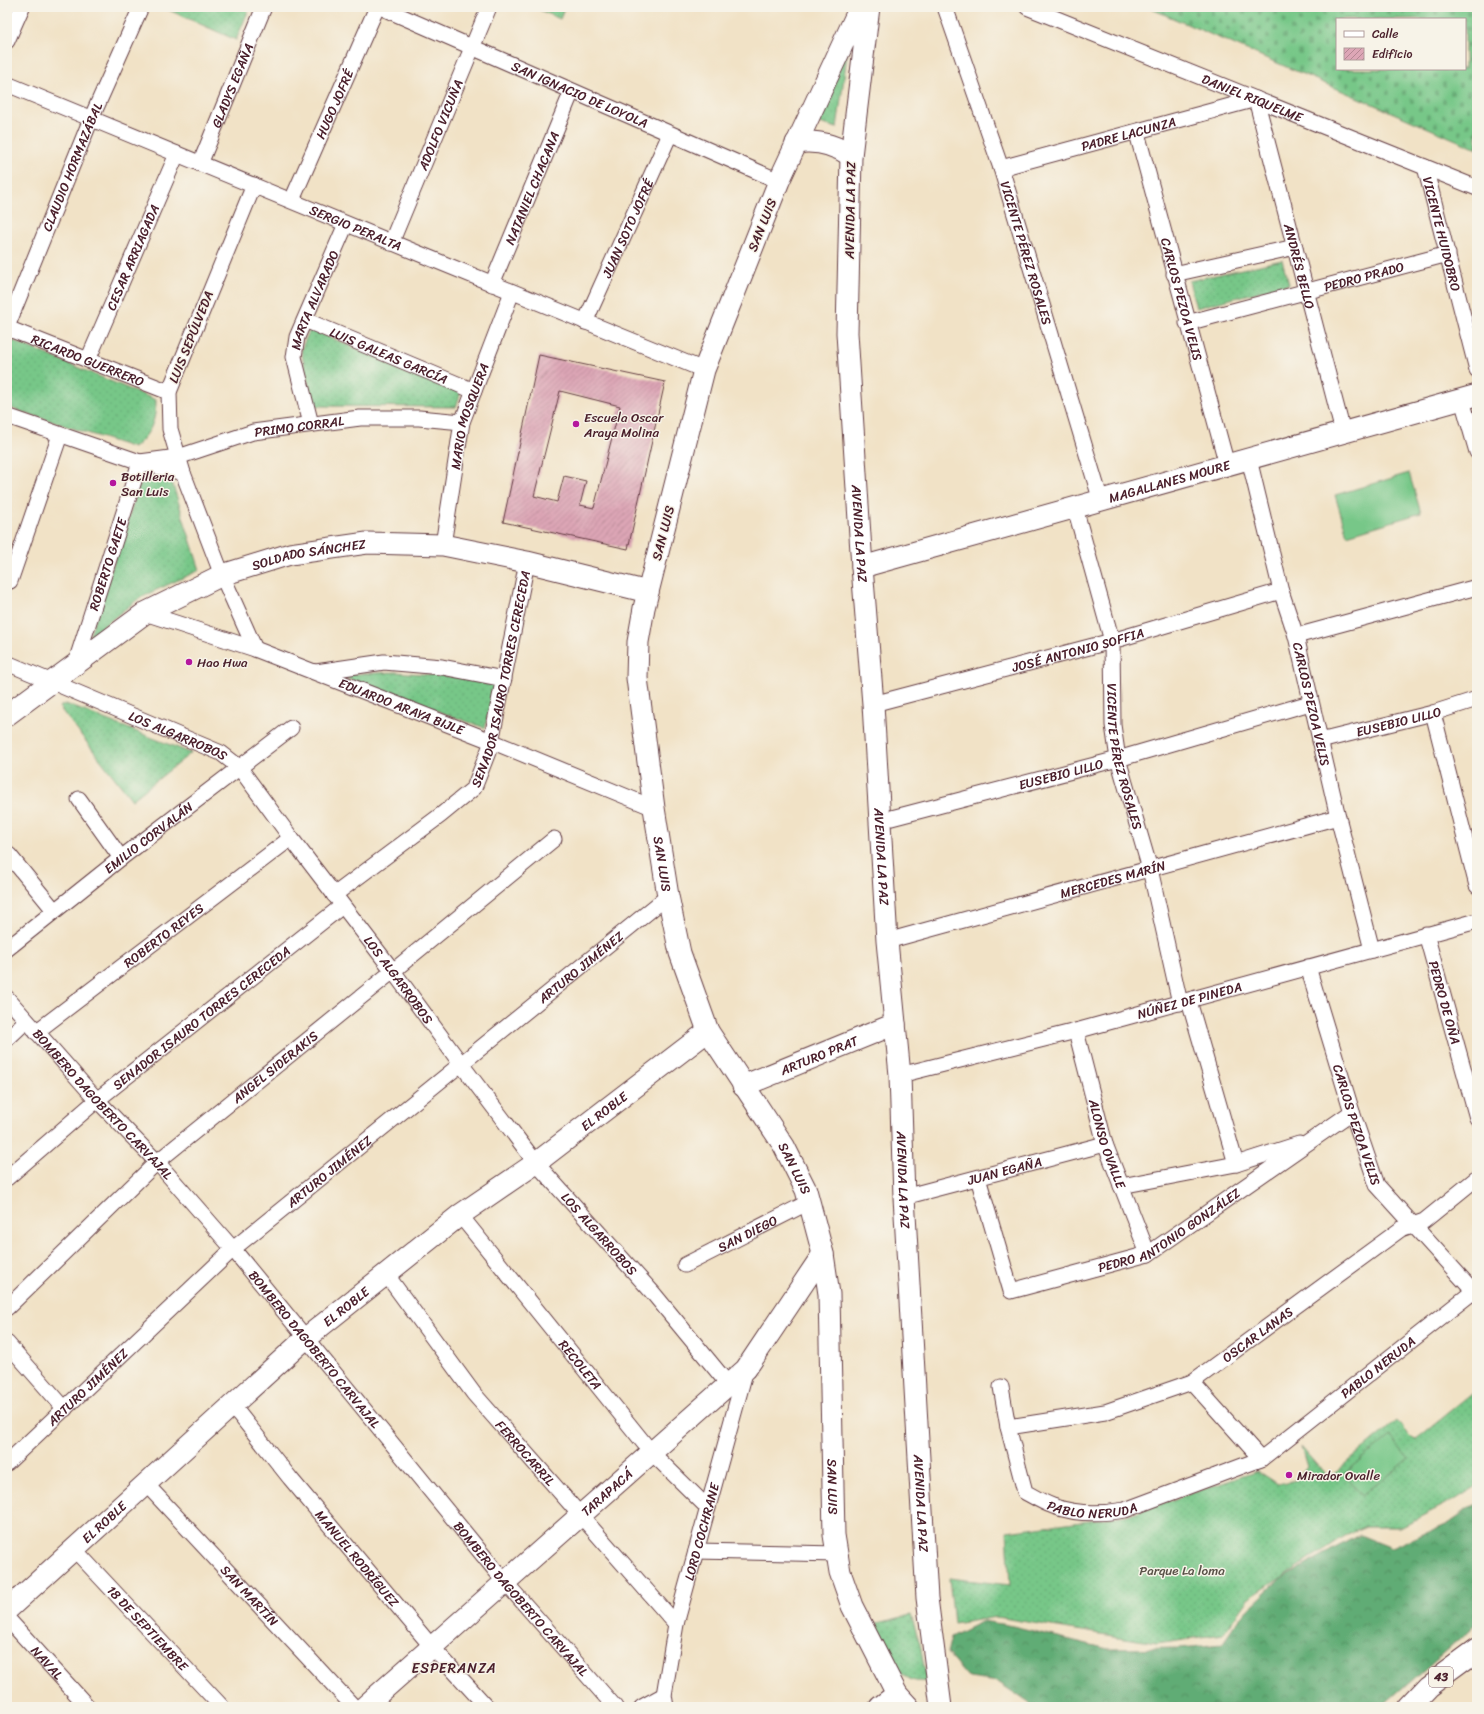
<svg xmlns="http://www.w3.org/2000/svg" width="1484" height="1714" font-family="Sriracha,sans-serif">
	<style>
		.grass { fill: url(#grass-dots); stroke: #60735a }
		.forest { fill: url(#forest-crowns); stroke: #566650 }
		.cemetery { fill: url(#cemetery-stones); stroke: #60735a; fill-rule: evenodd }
		.pitch { fill: #77c788; stroke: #60735a }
		.building { fill: url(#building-hatch); fill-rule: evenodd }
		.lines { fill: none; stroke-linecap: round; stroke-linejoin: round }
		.street-casing { stroke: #633c42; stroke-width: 17 }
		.secondary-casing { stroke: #633c42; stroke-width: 23 }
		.primary-casing { stroke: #633c42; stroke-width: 24 }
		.street { stroke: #fff; stroke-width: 15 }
		.secondary { stroke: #fff; stroke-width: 21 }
		.primary { stroke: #fff; stroke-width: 22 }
		.poi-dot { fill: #b5179e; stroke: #f7f3e8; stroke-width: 1.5 }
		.labels { text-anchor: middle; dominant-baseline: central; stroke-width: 3; stroke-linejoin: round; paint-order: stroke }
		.shield { fill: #f7f3e8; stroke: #7e5f64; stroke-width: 1 }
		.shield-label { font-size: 12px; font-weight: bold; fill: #4a1f2b }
		.street-label { font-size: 13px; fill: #4a1f2b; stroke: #f7f3e8 }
		.poi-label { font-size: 13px; fill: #4a1f2b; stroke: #f7f3e8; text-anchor: start }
		.park-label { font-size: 13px; fill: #585147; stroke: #f7f3e8 }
		.neighbourhood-label { font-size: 14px; letter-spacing: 1px; fill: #4a1f2b; stroke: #f7f3e8 }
	</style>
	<defs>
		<pattern id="grass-dots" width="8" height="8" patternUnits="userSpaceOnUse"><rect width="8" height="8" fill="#77c788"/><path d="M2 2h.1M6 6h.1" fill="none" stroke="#68aa76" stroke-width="1.8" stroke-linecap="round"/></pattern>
		<pattern id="forest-crowns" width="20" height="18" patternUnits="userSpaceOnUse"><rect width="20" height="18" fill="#61ac74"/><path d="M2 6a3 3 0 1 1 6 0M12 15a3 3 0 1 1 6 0" fill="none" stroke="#528b5f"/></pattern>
		<pattern id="cemetery-stones" width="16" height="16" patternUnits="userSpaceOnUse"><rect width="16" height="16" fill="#77c788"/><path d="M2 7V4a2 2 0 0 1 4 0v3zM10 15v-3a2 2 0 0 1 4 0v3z" fill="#68aa76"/></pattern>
		<pattern id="building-hatch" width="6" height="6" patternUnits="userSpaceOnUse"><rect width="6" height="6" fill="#dda6b6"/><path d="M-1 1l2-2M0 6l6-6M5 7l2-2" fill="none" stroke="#b58794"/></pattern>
	</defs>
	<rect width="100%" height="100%" fill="#f7f3e8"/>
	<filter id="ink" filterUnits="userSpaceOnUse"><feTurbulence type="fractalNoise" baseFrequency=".025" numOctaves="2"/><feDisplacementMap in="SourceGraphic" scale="8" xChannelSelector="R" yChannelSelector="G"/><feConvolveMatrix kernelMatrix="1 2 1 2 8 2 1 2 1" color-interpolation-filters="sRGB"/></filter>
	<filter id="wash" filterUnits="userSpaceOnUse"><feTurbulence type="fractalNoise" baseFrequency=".012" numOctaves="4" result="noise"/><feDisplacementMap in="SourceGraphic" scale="16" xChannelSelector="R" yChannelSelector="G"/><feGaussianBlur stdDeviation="0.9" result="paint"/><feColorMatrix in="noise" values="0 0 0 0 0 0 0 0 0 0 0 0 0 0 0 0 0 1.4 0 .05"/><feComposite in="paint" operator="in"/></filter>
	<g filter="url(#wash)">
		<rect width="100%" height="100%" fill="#f1e2c6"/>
		<path class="grass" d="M162,7H250L236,40Z
			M533,7H565L560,19Z
			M849,41L837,128L819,123Z
			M1282,260L1289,284L1196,308L1189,281Z
			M310,329L461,392L456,407L313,406L301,350Z
			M7,338L156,400C156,422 150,434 134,448L7,407Z
			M143,474L172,482L200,570L141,597L89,637Z
			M396,672L461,677L495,683L485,728L337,675Z
			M66,704L191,753L132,800L59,707Z
			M1477,1390V1485L1450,1502L1400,1527H1367L1345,1536L1248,1599L1223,1634L1156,1643L996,1617L954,1624L949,1578L1010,1585L1007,1531L1127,1515L1258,1471L1278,1484L1296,1480L1307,1467L1301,1447L1328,1478L1396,1421L1415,1440Z
			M911,1615L920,1644L927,1682C923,1681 916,1682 912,1680C892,1672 883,1641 877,1623Z"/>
		<path class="forest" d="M1477,1503V1623L1382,1707H1035L998,1682L969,1678L947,1653L951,1637L983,1621L1013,1626L1108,1649L1180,1648L1222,1644L1241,1616L1281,1578L1360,1535L1392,1548L1448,1523Z"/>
		<path class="cemetery" d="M1147,7H1477V149ZM1337,19H1465V69H1337Z"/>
		<path class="pitch" d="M1409,473L1421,513L1347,535L1335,495Z
			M1390,1436L1409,1458L1362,1496L1344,1474Z"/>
		<g id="blocks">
			<path class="building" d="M539,355L665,382L628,549L503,522ZM560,391L620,406L594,508L580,505L586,481L564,476L557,502L534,496Z"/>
		</g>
	</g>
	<g filter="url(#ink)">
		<use href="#blocks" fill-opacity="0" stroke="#633c42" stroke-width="1"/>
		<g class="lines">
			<g class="street-casing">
				<g id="street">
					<path id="s1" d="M380,7L779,181"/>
					<path id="s2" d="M945,7L1001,168L1101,501"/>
					<path id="s3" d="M1027,7L1477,188"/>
					<path d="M7,41L22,7"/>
					<path id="s4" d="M7,84C240,179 471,276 704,370"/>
					<path id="s5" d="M1137,133L1227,465"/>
					<path id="s6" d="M200,164L264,7"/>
					<path id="s7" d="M1425,167L1477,370"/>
					<path id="s8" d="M1001,168L1256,99L1343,432"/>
					<path d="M254,185L169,392L170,429L183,473L222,575L255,649"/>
					<path id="s9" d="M292,200L377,7"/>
					<path id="s10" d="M391,243L489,7"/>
					<path d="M1174,274L1295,247"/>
					<path id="s11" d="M492,284L572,91"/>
					<path id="s12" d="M305,320L474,391"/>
					<path id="s13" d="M585,322L670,134"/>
					<path id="s14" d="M1187,323L1448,254"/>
					<path id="s15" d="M7,327L91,119L141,7"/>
					<path id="s16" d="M7,328L169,392"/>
					<path id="s17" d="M88,360L177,154"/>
					<path d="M1462,400L1477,452"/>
					<path d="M7,416L140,462L183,473"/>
					<path id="s18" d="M311,424L294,357L297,337L346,224"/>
					<path id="s19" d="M1249,459L1281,591L1296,636L1338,817L1372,950"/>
					<path id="s20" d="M1075,508L1112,641L1113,725L1118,759L1150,869L1180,1003"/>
					<path id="s21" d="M443,545L462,422L512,292"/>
					<path d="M10,581L60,435"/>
					<path id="s22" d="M145,613L255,649L491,741L654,808"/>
					<path d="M1296,636L1477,587"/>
					<path id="s23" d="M7,663L221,753L239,767L291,838L393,971L461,1064L536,1163L653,1293L728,1384"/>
					<path id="s24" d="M75,665L140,462L178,457L253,432L360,418H419L462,422"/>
					<path d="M316,672L384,662L442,667L504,679"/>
					<path id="s25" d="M873,704L1112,641L1281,591"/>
					<path d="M1433,713L1477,886"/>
					<path id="s26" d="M1320,741L1433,713L1477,699"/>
					<path d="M79,799L121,858"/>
					<path id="s27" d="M880,821L1118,759L1310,703"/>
					<path d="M9,855L54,910"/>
					<path id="s28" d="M334,895L441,815L474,788L490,747L527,562"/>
					<path id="s29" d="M1426,934L1477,1118"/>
					<path id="s30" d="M887,941L1338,817"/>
					<path id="s31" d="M7,949L121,858L291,728"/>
					<path id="s32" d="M1308,967L1352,1112L1377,1185L1477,1295"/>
					<path id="s33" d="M7,998L97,1100L157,1162L233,1249L505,1582L615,1707"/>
					<path d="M1189,1001L1236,1164"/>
					<path id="s34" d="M1076,1031L1105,1144L1148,1254"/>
					<path id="s35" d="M36,1032L291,838"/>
					<path d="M7,1039L26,1021"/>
					<path id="s36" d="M900,1075L1076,1031L1477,921"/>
					<path id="s37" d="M7,1178L97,1100L342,906"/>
					<path id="s38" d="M978,1178L1011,1291L1148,1254L1352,1112"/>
					<path d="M1121,1186L1236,1164L1299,1144"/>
					<path id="s39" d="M904,1197L1105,1144"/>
					<path id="s40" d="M460,1215L652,1453L708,1508"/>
					<path id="s41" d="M685,1265L809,1202"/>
					<path id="s42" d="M386,1274L474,1394L676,1624"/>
					<path id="s43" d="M7,1308L157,1162L393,971L554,839"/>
					<path d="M7,1343L65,1409"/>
					<path d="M1192,1382L1261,1459"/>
					<path id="s44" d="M1001,1387L1008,1427L1025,1492C1034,1497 1044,1503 1053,1506C1077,1515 1102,1514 1125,1510L1261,1459L1474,1291H1477"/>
					<path id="s45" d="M232,1405L290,1478L432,1647L487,1707"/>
					<path id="s46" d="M1008,1427L1105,1412L1192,1382L1401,1229L1424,1221L1477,1178"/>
					<path id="s47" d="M7,1463L233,1249L668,896"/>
					<path id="s48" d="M146,1484L354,1707"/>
					<path id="s49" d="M74,1549L222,1707"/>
					<path d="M696,1551L837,1554"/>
					<path id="s50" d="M7,1618L88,1707"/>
					<path d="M642,1707L664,1695"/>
					<path id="s51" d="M666,1707L664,1695L676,1624L746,1369"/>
				</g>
			</g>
			<g class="secondary-casing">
				<g id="secondary">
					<path id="s52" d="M860,7L779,181L704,370L644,608L638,642L637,678L654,808L668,896L680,953L708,1031L784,1146L806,1190L823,1254L829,1294L834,1535L840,1572L852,1606L897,1694L909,1707"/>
					<path id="s53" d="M869,7L851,156L847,333L862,567L873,704L887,941L900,1075L904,1197L927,1598L941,1707"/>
					<path d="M796,143C816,140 834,144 851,156"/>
					<path id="s54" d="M862,567L1477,395"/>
					<path id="s55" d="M7,715L145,613L222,575L290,554L367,543L443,545L527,562L648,592"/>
					<path id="s56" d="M743,1086L895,1024"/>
					<path id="s57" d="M7,1610L306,1338L460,1215L536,1163L708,1031"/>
					<path id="s58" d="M364,1707L746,1369L823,1254"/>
					<path d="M880,1707L897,1694"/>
				</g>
			</g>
			<g class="primary-casing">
				<path id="primary" d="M1408,1707L1428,1686L1477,1650"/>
			</g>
			<use href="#street" class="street"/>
			<use href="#secondary" class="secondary"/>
			<use href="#primary" class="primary"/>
		</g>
	</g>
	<g class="poi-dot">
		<circle cx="576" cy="424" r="4"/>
		<circle cx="113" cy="483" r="4"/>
		<circle cx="189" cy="662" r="4"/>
		<circle cx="1289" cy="1475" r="4"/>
	</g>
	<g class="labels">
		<rect class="shield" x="1429" y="1667" width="24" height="20" rx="3"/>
		<g class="shield-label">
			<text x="1441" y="1677">43</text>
		</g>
		<g class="street-label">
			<text stroke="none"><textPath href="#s6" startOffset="85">GLADYS EGAÑA</textPath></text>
			<text stroke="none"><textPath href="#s1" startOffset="218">SAN IGNACIO DE LOYOLA</textPath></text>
			<text stroke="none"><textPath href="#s3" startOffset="243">DANIEL RIQUELME</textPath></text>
			<text stroke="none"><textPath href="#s9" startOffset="105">HUGO JOFRÉ</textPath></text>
			<text stroke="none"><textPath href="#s10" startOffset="128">ADOLFO VICUÑA</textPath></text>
			<text stroke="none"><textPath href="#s8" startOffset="132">PADRE LACUNZA</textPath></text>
			<text stroke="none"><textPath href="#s15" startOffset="173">CLAUDIO HORMAZÁBAL</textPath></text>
			<text stroke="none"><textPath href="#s11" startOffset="104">NATANIEL CHACANA</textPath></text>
			<text transform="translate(850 210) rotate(-89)">AVENIDA LA PAZ</text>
			<text transform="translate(762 225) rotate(-68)">SAN LUIS</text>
			<text stroke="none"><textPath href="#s4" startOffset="377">SERGIO PERALTA</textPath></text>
			<text stroke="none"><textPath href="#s13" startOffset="103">JUAN SOTO JOFRÉ</textPath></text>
			<text stroke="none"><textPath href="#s7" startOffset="69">VICENTE HUIDOBRO</textPath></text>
			<text stroke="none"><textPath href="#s2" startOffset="259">VICENTE PÉREZ ROSALES</textPath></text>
			<text stroke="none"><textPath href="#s17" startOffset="112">CESAR ARRIAGADA</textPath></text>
			<text stroke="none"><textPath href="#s8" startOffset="437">ANDRÉS BELLO</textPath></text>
			<text stroke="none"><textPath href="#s14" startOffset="183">PEDRO PRADO</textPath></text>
			<text stroke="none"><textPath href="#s5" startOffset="172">CARLOS PEZOA VELIS</textPath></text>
			<text stroke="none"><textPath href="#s18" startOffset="130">MARTA ALVARADO</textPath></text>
			<text transform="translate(191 337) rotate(-68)">LUIS SEPÚLVEDA</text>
			<text stroke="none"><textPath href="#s12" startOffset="91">LUIS GALEAS GARCÍA</textPath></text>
			<text stroke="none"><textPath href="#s16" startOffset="87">RICARDO GUERRERO</textPath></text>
			<text stroke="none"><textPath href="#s21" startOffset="132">MARIO MOSQUERA</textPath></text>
			<text stroke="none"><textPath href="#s24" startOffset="377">PRIMO CORRAL</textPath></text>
			<text stroke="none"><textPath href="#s54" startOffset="319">MAGALLANES MOURE</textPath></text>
			<text transform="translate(663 533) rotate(-76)">SAN LUIS</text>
			<text stroke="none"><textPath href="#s53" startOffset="528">AVENIDA LA PAZ</textPath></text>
			<text stroke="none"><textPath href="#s55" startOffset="347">SOLDADO SÁNCHEZ</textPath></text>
			<text stroke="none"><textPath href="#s24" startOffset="106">ROBERTO GAETE</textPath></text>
			<text stroke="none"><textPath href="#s25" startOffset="212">JOSÉ ANTONIO SOFFIA</textPath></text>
			<text stroke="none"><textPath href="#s28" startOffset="289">SENADOR ISAURO TORRES CERECEDA</textPath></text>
			<text stroke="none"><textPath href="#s19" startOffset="253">CARLOS PEZOA VELIS</textPath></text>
			<text stroke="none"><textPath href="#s22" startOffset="273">EDUARDO ARAYA BIJLE</textPath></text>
			<text stroke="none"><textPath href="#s26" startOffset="81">EUSEBIO LILLO</textPath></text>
			<text stroke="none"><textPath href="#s23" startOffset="186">LOS ALGARROBOS</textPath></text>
			<text stroke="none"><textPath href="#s20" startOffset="255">VICENTE PÉREZ ROSALES</textPath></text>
			<text stroke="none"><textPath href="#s27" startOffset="187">EUSEBIO LILLO</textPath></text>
			<text stroke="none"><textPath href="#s31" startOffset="180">EMILIO CORVALÁN</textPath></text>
			<text stroke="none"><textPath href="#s53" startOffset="852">AVENIDA LA PAZ</textPath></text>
			<text stroke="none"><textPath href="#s52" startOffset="899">SAN LUIS</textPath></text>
			<text stroke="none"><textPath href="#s30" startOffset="234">MERCEDES MARÍN</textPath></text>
			<text stroke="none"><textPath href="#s35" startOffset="160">ROBERTO REYES</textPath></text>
			<text stroke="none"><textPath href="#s47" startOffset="759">ARTURO JIMÉNEZ</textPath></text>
			<text stroke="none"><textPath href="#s23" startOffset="521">LOS ALGARROBOS</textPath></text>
			<text stroke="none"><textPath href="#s36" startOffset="299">NÚÑEZ DE PINEDA</textPath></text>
			<text stroke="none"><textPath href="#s29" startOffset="71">PEDRO DE OÑA</textPath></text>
			<text stroke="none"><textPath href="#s37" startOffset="252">SENADOR ISAURO TORRES CERECEDA</textPath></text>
			<text stroke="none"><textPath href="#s56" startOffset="82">ARTURO PRAT</textPath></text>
			<text stroke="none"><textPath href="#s43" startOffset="361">ANGEL SIDERAKIS</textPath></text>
			<text stroke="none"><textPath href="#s33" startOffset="143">BOMBERO DAGOBERTO CARVAJAL</textPath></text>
			<text stroke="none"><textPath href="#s57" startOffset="779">EL ROBLE</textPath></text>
			<text stroke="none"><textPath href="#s32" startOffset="165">CARLOS PEZOA VELIS</textPath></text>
			<text stroke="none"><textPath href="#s34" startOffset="117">ALONSO OVALLE</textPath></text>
			<text stroke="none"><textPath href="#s52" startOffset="1235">SAN LUIS</textPath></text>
			<text stroke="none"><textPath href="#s47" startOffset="435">ARTURO JIMÉNEZ</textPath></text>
			<text stroke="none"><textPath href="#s39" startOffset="104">JUAN EGAÑA</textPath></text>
			<text stroke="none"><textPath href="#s53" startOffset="1176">AVENIDA LA PAZ</textPath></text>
			<text stroke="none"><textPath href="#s38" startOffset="289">PEDRO ANTONIO GONZÁLEZ</textPath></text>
			<text stroke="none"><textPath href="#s23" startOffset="845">LOS ALGARROBOS</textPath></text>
			<text stroke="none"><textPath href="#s41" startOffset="70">SAN DIEGO</textPath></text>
			<text stroke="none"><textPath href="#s57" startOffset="455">EL ROBLE</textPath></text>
			<text stroke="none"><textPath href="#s46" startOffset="271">OSCAR LANAS</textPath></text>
			<text stroke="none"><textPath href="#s33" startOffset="467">BOMBERO DAGOBERTO CARVAJAL</textPath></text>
			<text stroke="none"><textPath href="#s40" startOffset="192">RECOLETA</textPath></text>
			<text stroke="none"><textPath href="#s44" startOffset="506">PABLO NERUDA</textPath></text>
			<text stroke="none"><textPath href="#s47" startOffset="111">ARTURO JIMÉNEZ</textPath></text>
			<text stroke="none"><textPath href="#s42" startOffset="227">FERROCARRIL</textPath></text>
			<text stroke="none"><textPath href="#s52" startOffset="1559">SAN LUIS</textPath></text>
			<text stroke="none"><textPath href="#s58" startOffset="324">TARAPACÁ</textPath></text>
			<text stroke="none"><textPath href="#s44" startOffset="179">PABLO NERUDA</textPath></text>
			<text stroke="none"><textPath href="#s53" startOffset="1500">AVENIDA LA PAZ</textPath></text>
			<text stroke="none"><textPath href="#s57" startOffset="131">EL ROBLE</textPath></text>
			<text stroke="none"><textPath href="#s51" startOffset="180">LORD COCHRANE</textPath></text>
			<text stroke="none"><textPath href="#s45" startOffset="198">MANUEL RODRÍGUEZ</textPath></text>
			<text stroke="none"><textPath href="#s48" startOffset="152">SAN MARTÍN</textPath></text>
			<text stroke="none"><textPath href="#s33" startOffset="791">BOMBERO DAGOBERTO CARVAJAL</textPath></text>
			<text stroke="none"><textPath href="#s49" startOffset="108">18 DE SEPTIEMBRE</textPath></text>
			<text stroke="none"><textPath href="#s50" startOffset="60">NAVAL</textPath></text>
		</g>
		<g class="poi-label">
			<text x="584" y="417">Escuela Oscar<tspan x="584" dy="15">Araya Molina</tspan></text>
			<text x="121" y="476">Botilleria<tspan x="121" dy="15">San Luis</tspan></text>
			<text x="197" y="662">Hao Hwa</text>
			<text x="1297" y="1475">Mirador Ovalle</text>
		</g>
		<g class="park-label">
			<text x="1182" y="1570">Parque La loma</text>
		</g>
		<g class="neighbourhood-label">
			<text x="454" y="1668">ESPERANZA</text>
		</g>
	</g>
	<rect width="1484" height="1714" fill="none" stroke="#f7f3e8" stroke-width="24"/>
	<rect x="1336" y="18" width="130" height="52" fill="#f7f3e8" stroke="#b29e9c"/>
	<rect x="1344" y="31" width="20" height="6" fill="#ffffff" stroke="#b29e9c"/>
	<text x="1372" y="38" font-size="12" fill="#4a1f2b">Calle</text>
	<rect x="1344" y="48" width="20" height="12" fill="url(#building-hatch)" stroke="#b29e9c"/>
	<text x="1372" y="58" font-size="12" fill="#4a1f2b">Edificio</text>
</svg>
